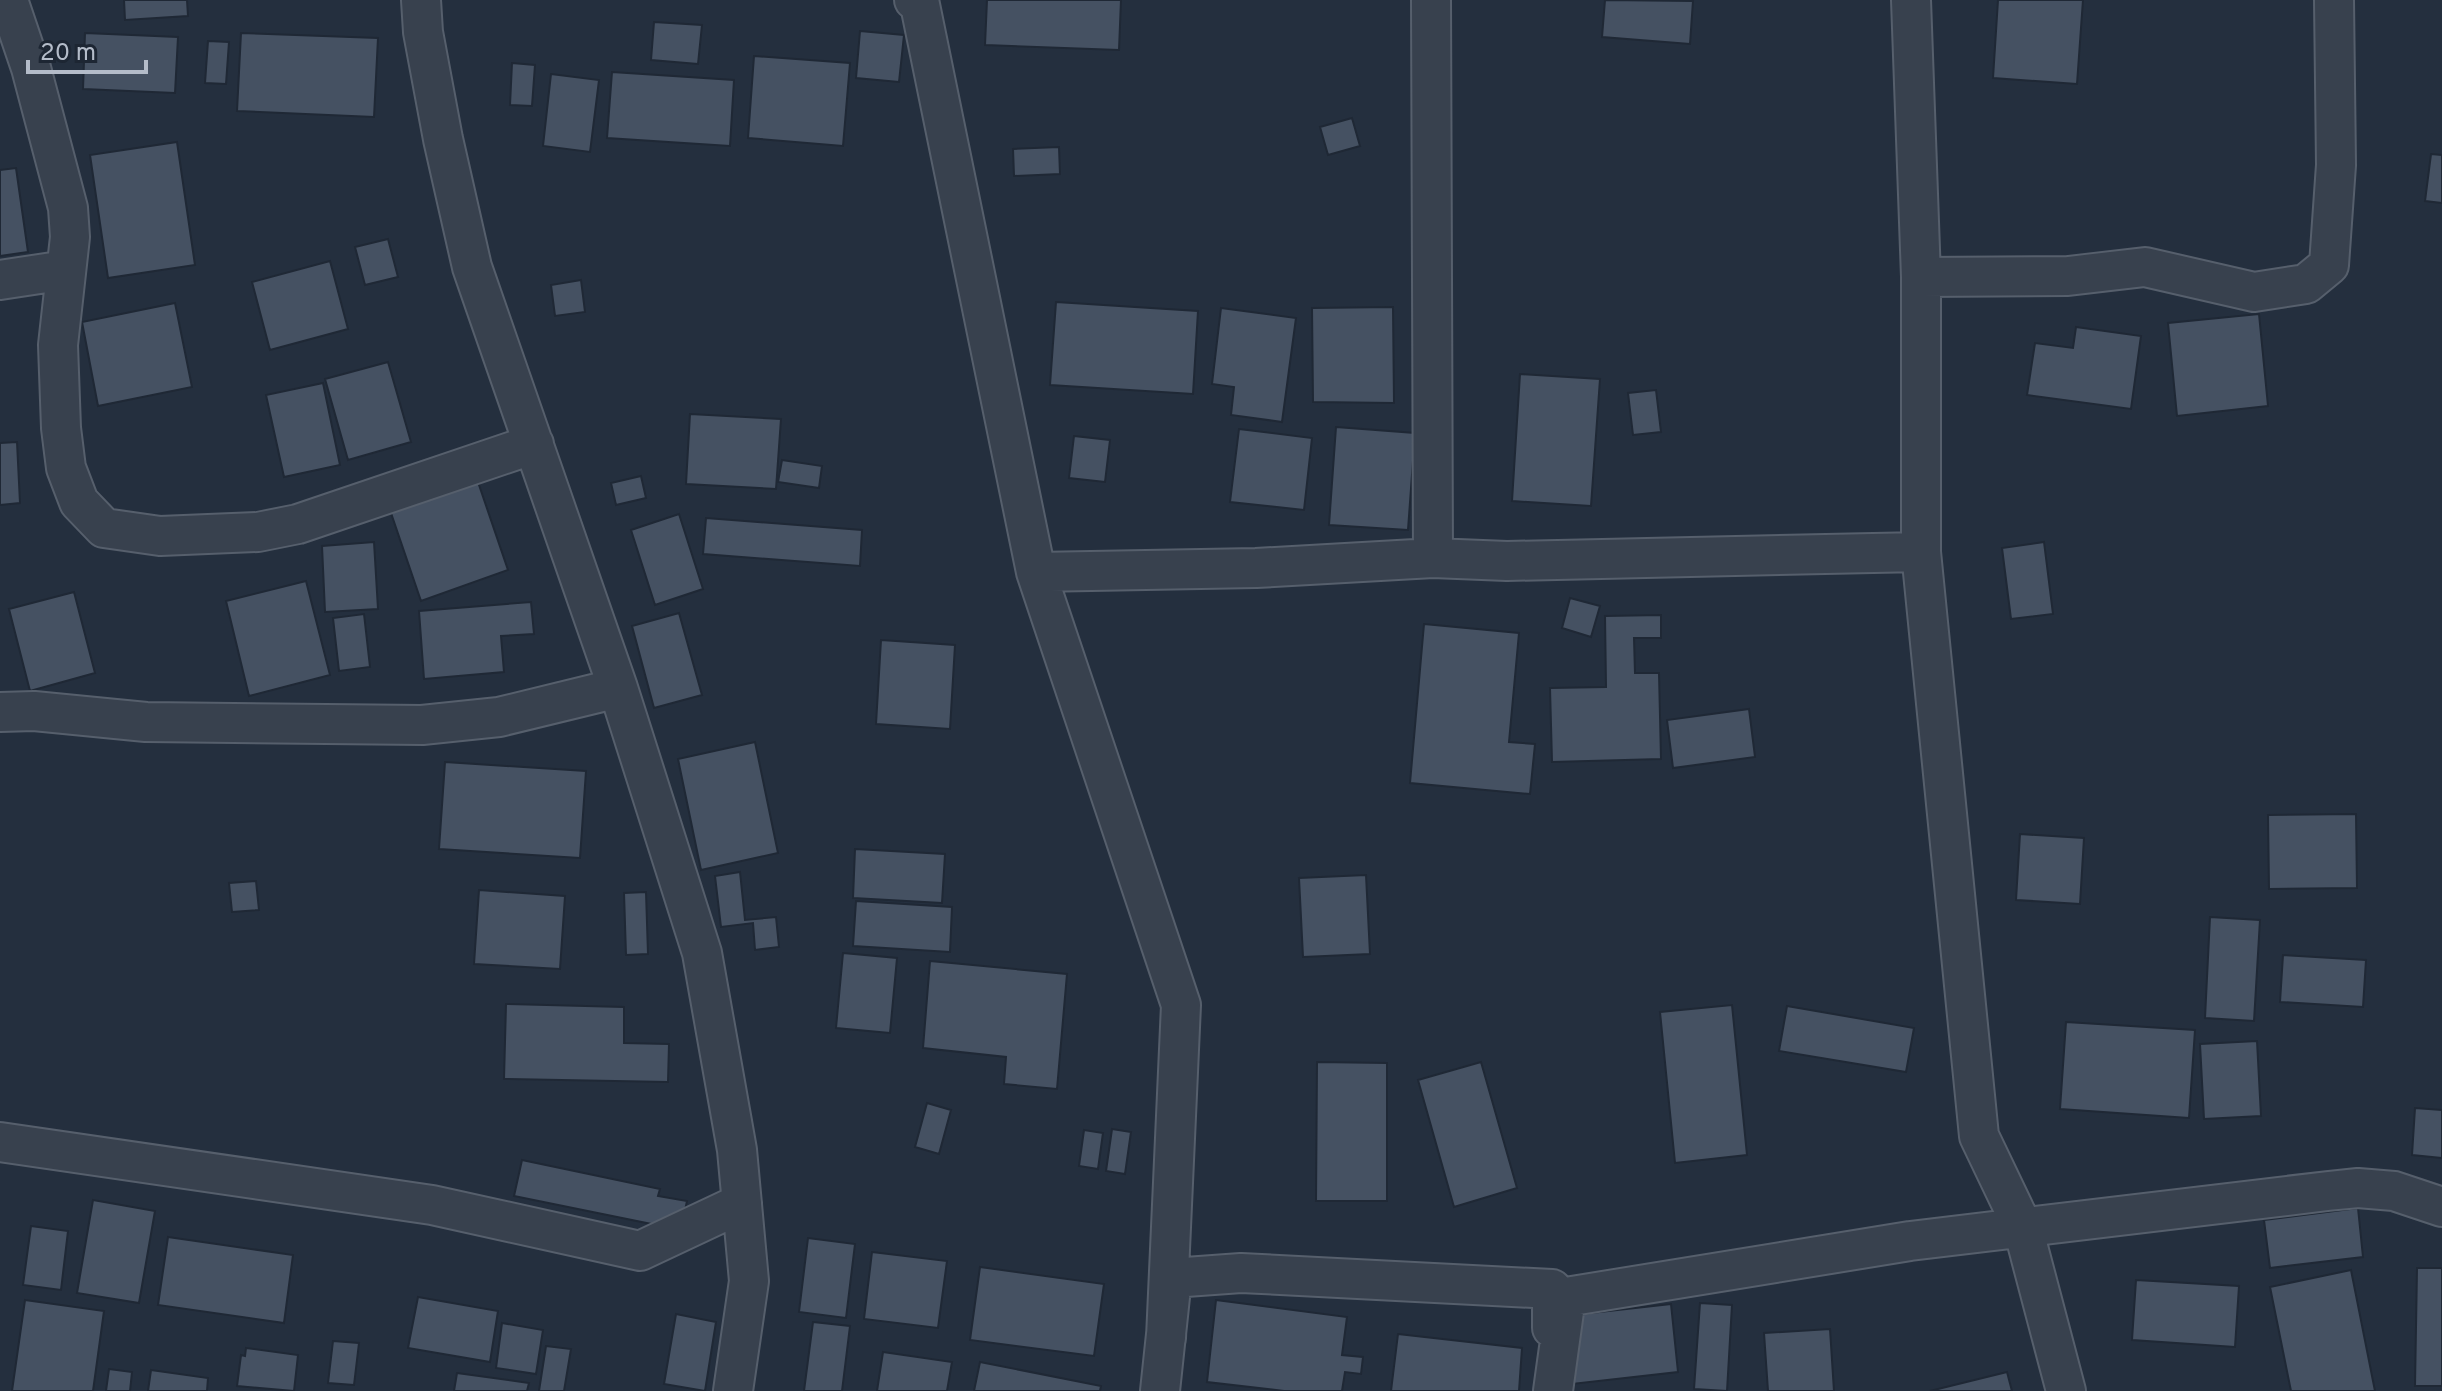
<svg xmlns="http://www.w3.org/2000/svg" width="2442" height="1391" font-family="Overpass,sans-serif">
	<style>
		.building { fill: #455162; stroke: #1f2835; stroke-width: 2 }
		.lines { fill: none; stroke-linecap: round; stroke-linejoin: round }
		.minor-casing { stroke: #565f6c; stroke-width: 42 }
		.minor { stroke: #38414e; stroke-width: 38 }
	</style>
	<rect width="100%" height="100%" fill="#242f3e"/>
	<path class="building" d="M124,0H187L188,16L125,20Z
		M987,0H1121L1119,50L985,45Z
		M1605,0L1693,1L1690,44L1602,37Z
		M1998,0H2083L2077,84L1993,78Z
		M654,22L702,25L698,64L651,60Z
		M860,31L904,35L899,82L856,78Z
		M85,33L178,37L175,93L83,89Z
		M241,33L378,38L374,117L237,111Z
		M208,41L229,42L226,84L205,83Z
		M754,56L850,63L843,146L748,138Z
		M512,63L535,65L532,106L510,105Z
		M612,72L734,80L730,146L607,138Z
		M551,74L599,80L590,152L543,146Z
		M1352,118L1360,146L1328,155L1320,127Z
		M177,142L195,265L108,278L90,155Z
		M1059,147L1060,174L1014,176L1013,149Z
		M2431,154L2442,155V203L2425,201Z
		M16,168L28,252L0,256V170Z
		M388,239L398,277L365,285L355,247Z
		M330,261L348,329L270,350L252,282Z
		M581,280L585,312L555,316L551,285Z
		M1056,302L1198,311L1193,394L1050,385Z
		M175,303L192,387L98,406L82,322Z
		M1393,307L1394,403L1313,402L1312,308Z
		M1221,308L1296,318L1282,422L1231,415L1234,387L1212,384Z
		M2259,314L2268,406L2177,416L2168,323Z
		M2076,327L2141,336L2131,409L2027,395L2035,343L2073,348Z
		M388,362L411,442L348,460L325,379Z
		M1520,374L1600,379L1591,506L1512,501Z
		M323,383L340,465L284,477L266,395Z
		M1656,390L1661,432L1633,435L1628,393Z
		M690,414L781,419L776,489L686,484Z
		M1336,427L1415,433L1408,530L1329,525Z
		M1239,429L1312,438L1304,510L1230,502Z
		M1074,436L1110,440L1105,482L1069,478Z
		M17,442L20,503L0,505V443Z
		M782,460L822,466L819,488L778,482Z
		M641,476L646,498L616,505L611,483Z
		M478,482L508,570L421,601L391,513Z
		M679,514L703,589L655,605L631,530Z
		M706,518L862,530L860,566L703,554Z
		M374,542L378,609L325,612L322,546Z
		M2044,542L2053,614L2011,619L2002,548Z
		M306,581L330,675L249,696L226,601Z
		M74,592L95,673L30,691L9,609Z
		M1570,598L1600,606L1591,637L1562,628Z
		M531,602L534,634L501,636L504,672L424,679L419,611Z
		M679,613L702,695L654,708L632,626Z
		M364,614L370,667L339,671L333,618Z
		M1661,615V638H1634L1635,673H1659L1661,759L1552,762L1550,688L1606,687L1605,616Z
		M1424,624L1519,633L1509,742L1535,744L1530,794L1410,783Z
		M881,640L955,645L950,729L876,724Z
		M1749,709L1755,757L1673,768L1667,720Z
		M755,742L778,853L701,870L678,759Z
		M445,762L586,771L580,858L439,849Z
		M2356,814L2357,888L2269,889L2268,815Z
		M2020,834L2084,838L2080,904L2016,900Z
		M855,849L945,854L942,903L853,898Z
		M740,872L745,920L776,917L779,947L755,950L753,923L721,927L715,876Z
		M1366,875L1370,954L1303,957L1299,878Z
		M256,881L259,910L232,912L229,883Z
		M479,890L565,896L560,969L474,964Z
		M646,892L648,954L626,955L624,893Z
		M856,901L952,907L950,952L853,946Z
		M2210,917L2260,920L2254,1021L2205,1018Z
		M843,953L897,958L890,1033L836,1028Z
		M2283,955L2366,960L2363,1007L2280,1002Z
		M930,961L1067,974L1057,1089L1004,1084L1006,1057L923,1048Z
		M506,1004L624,1007V1043L669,1044L668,1082L504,1079Z
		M1732,1005L1747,1155L1675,1163L1660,1012Z
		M1787,1006L1914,1028L1906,1072L1779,1051Z
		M2066,1022L2195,1030L2189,1118L2060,1109Z
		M2257,1041L2261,1116L2204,1119L2200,1044Z
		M1317,1062L1387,1063V1201H1316Z
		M1481,1062L1517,1188L1454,1207L1418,1080Z
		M927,1103L951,1110L939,1154L915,1147Z
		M2415,1108L2442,1110V1158L2412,1155Z
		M1112,1129L1131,1132L1125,1174L1106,1171Z
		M1084,1130L1103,1133L1098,1169L1079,1166Z
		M522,1160L660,1189L658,1196L687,1201L681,1230L514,1196Z
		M93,1200L155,1211L139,1303L77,1293Z
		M2358,1208L2363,1257L2270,1268L2264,1220Z
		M31,1226L68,1231L61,1290L23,1285Z
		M168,1237L293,1255L284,1323L158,1305Z
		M808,1238L855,1244L846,1318L799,1312Z
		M872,1252L947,1261L938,1328L864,1319Z
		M980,1267L1104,1284L1094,1356L970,1340Z
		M2417,1268H2442V1386H2415Z
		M2351,1270L2375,1391H2291L2270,1287Z
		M2136,1280L2239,1286L2235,1347L2132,1340Z
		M418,1297L498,1311L490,1362L408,1348Z
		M25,1300L104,1311L93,1391H12Z
		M1216,1300L1347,1317L1342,1355L1363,1357L1361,1374L1345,1372L1342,1391H1284L1207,1382Z
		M1700,1303L1732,1305L1727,1391L1694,1389Z
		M1671,1304L1678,1372L1572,1384L1564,1316Z
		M676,1314L716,1322L705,1391L664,1384Z
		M813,1322L850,1326L842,1391H804Z
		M502,1323L543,1330L536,1374L496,1368Z
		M1830,1329L1834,1391H1768L1764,1333Z
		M1398,1334L1522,1348L1519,1391H1391Z
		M333,1341L359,1343L354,1385L328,1383Z
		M546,1346L571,1349L564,1391H539Z
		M246,1348L298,1355L294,1391L237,1386L241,1355L245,1356Z
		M883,1352L952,1362L947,1391H877Z
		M980,1362L1101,1386L1100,1391H974Z
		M109,1369L132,1372L130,1391H106Z
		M151,1370L208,1378L207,1391H148Z
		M2007,1372L2012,1391H1930Z
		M457,1373L529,1383L527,1391H454Z"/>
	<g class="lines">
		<g class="minor-casing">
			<path id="minor" d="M8,0L31,68L68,208L70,237L58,345L61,428L66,468L79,502L104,528L160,536L258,532L298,524L534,444
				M421,0L423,32L443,139L472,267L618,688L702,953L737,1150L749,1281L733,1391
				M914,0H919L1036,572L1181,1005L1166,1338
				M1431,0L1433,558
				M1911,0L1921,277V552L1979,1136L2023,1228L2066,1391
				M1921,277L2068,276L2145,267L2254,292L2306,284L2329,265L2336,165L2334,0
				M0,280L66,270
				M1036,572L1256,568L1433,558L1507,561L1921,552
				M0,712L34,711L146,722L422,725L499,717L618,688
				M0,1142L432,1205L640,1251L742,1203
				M1160,1391L1172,1278L1241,1273L1552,1289V1328
				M1553,1391L1566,1297L1910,1241L2328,1191L2358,1188L2394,1191L2442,1207"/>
		</g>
		<use href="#minor" class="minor"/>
	</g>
	<path d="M28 60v12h118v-12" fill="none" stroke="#b4bcc9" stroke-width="4"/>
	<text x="40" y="60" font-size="24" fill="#b4bcc9" stroke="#1d2633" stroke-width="6" paint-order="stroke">20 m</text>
</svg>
